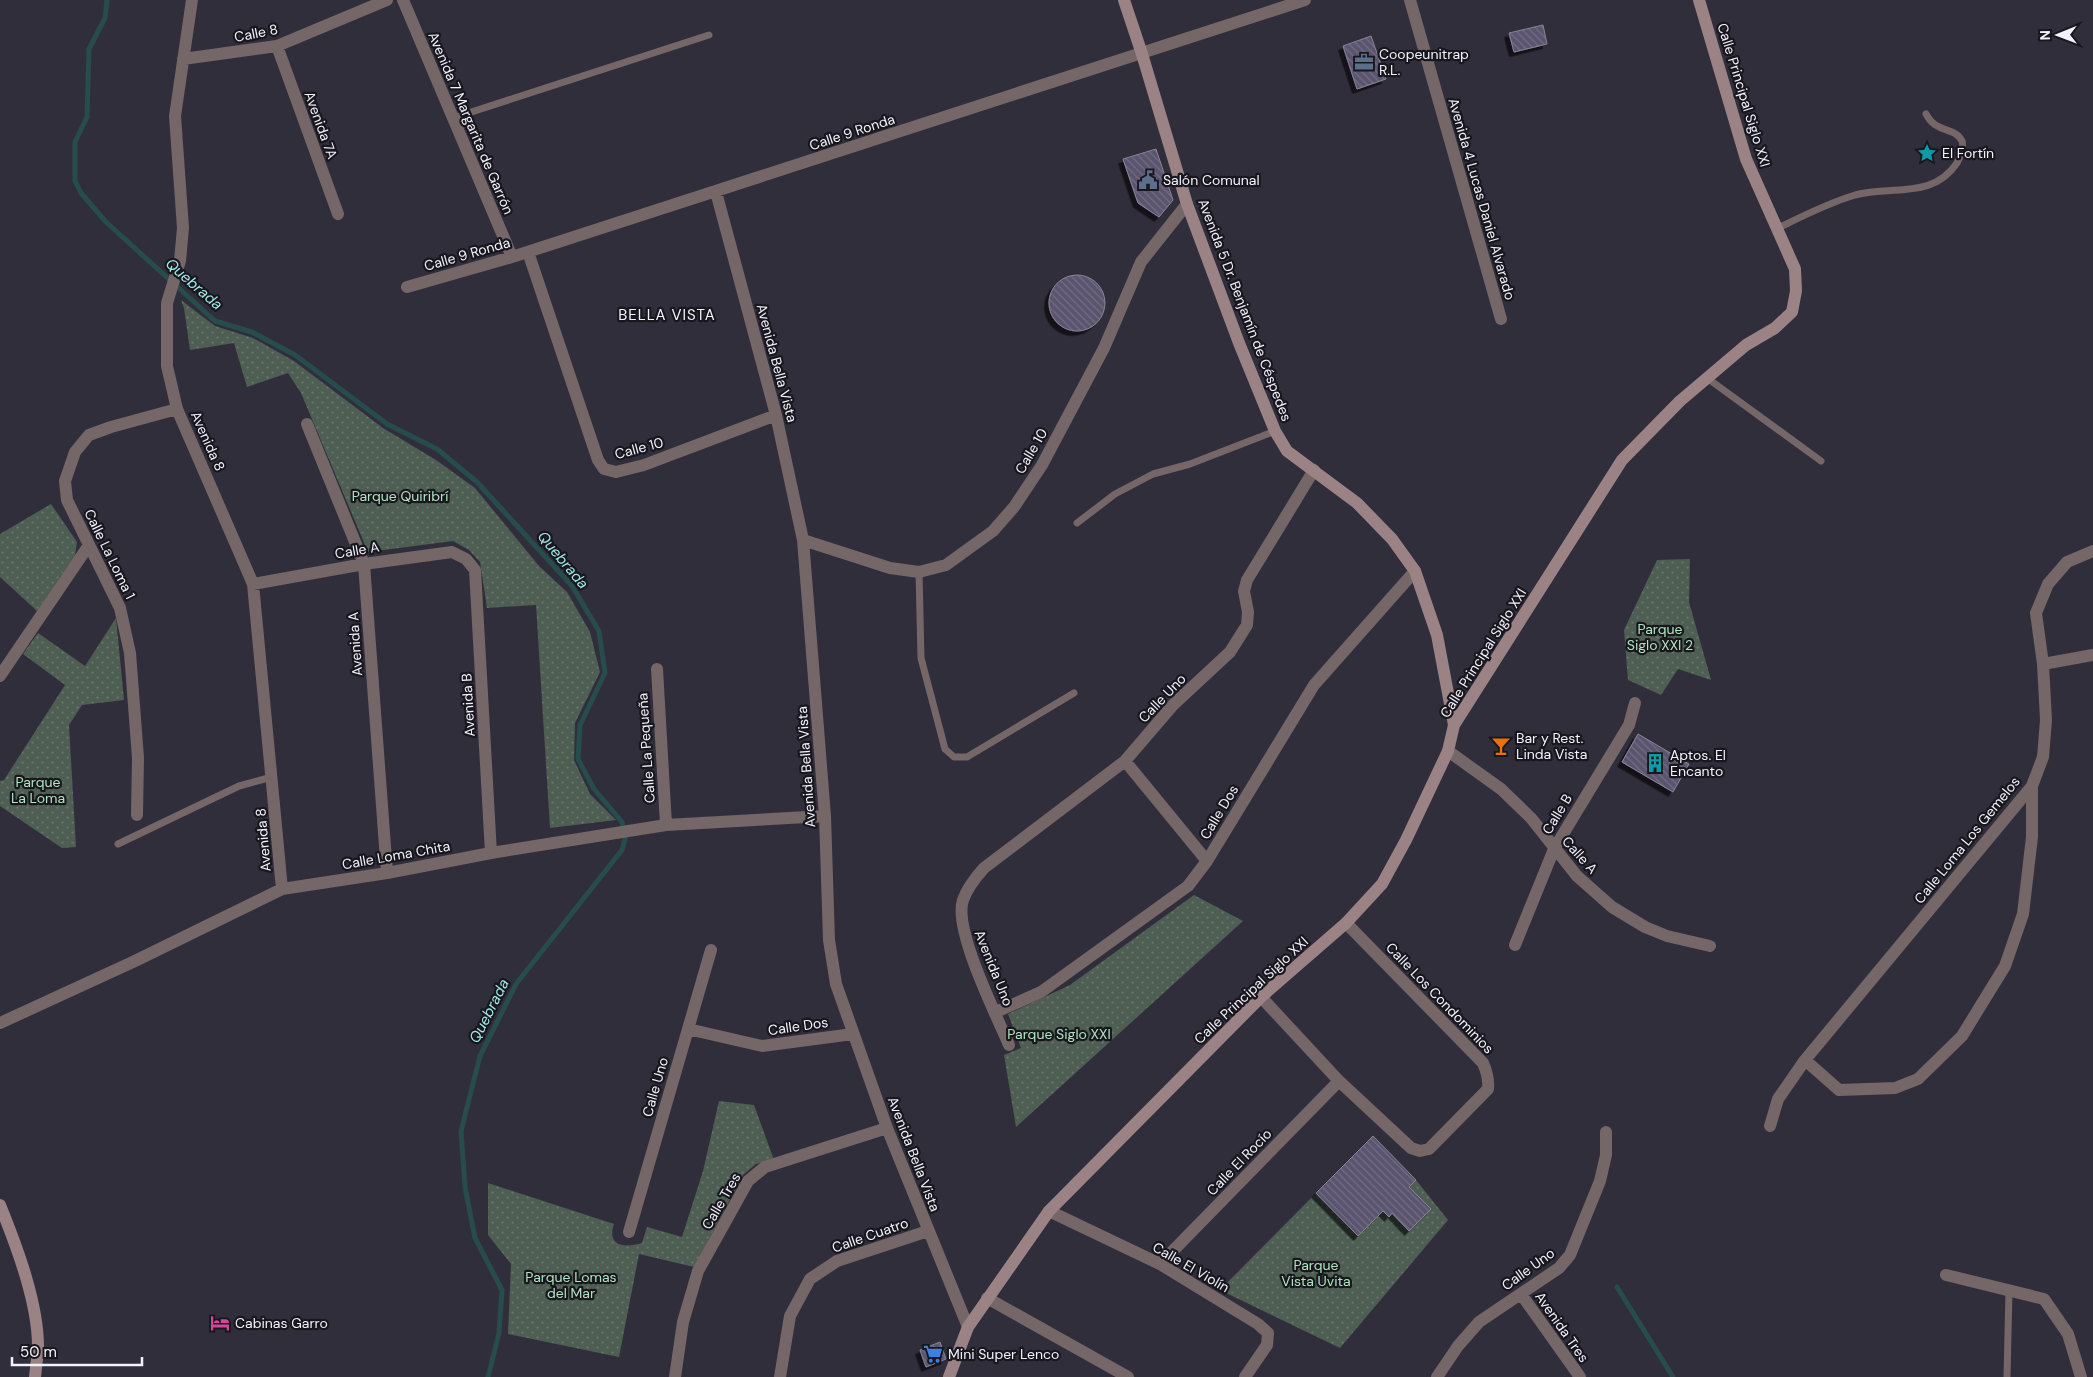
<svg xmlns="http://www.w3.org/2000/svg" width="2093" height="1377" font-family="'DM Sans',sans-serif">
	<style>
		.park { fill: url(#park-dots) }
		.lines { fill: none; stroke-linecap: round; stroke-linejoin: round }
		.stream { stroke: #274c4c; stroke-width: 5 }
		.building { fill: url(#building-back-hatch); stroke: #888496; filter: url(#shadow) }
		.lane { stroke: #756667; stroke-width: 7 }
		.street { stroke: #756667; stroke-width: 12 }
		.secondary { stroke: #9b8385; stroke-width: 12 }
		.labels { text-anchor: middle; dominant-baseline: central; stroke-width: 4.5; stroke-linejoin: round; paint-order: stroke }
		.street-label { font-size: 14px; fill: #f3f1fb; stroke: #18171e }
		.poi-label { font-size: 14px; fill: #f3f1fb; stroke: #18171e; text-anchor: start }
		.park-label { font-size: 14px; fill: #b0e3bf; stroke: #18171e }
		.water-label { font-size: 15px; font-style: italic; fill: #a0e9e9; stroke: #18171e }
		.neighbourhood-label { font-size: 15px; letter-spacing: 1px; fill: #f3f1fb; stroke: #18171e }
	</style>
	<defs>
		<pattern id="park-dots" width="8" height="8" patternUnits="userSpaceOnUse" patternTransform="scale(1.25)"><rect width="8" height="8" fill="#4e5e53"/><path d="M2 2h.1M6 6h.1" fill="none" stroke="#68766d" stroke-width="1.8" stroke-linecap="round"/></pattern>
		<pattern id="building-back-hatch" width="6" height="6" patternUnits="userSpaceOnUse" patternTransform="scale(1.25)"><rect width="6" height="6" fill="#5a546e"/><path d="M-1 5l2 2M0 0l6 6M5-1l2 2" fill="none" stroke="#726d84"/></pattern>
		<filter id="shadow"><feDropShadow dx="-4.5" dy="4.5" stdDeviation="0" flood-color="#0009"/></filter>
	</defs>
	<rect width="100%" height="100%" fill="#312e3c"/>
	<path class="park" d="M181,300L215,326L253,338L294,361L383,428L436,460L475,488L539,566L567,592L590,632L600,672L575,723L574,760L590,794L616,820L550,828L536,605L487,608L480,562L469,550L453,541L368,552L301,393L288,373L247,387L234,343L190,350L184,308Z
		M51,504L77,542L75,555L37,611L0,577V534Z
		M1690,559L1689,602L1711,680L1678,669L1661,695L1628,680L1624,630L1657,560Z
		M116,618L124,700L82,705L69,725L76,847L62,848L0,806V781L4,780L65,685L23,654L38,633L85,666Z
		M1194,895L1243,921L1016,1127L1004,1055L1021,1048L1008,1014L1070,985Z
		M719,1101L754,1105L774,1160L756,1164L743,1175L694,1267L639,1254L619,1357L508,1334L511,1264L488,1235V1183L614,1224C606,1247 626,1248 642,1243L647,1227L682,1237L703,1171Z
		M1416,1180L1448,1220L1340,1348L1220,1290L1316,1193L1358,1236L1383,1211L1389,1216L1392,1213L1409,1231L1431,1209L1409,1187Z"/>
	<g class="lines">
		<path class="stream" d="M107,0L105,18L89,49L87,117L75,142V181L81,193L106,222L215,321L252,332L295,355L387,424L437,449L477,482L572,586L599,631L605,673L580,725L578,759L594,789L622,822L625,839L622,850L516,984L480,1056L461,1131L465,1187L475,1238L502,1290L499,1333L488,1377
			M1617,1287L1673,1377"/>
	</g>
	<path class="building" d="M1543,25L1547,44L1514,52L1509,33Z
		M1371,36L1386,79L1357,89L1343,46Z
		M1156,149L1173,200L1159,217L1138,203L1123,159Z
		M1049 303a28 28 0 1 1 56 0a28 28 0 1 1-56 0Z
		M1638,734L1689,764L1673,792L1622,762Z
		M1373,1136L1416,1180L1409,1187L1431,1209L1409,1231L1392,1213L1389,1217L1383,1211L1358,1236L1316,1193Z
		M940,1342L946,1359L926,1367L920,1350Z"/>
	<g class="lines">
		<path class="lane" d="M453,118L709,35
			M1778,228C1803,216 1828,203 1855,195C1892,185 1932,200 1957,163C1960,157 1964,147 1962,141C1956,129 1941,131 1933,123C1930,121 1928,117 1926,114
			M1707,378L1821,461
			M1077,523L1115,494L1153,474L1190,464L1275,431
			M919,572L921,658L945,749L954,757H967L1074,693
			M118,844L239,786L272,777
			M2007,1377L2009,1290"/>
		<path class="street" d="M192,0L175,116L183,228L180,261L167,303V366L177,409L253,584L282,889
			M403,0L512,257
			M1410,0L1501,319
			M277,46L338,214
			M183,59L277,46L387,0
			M716,192L776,415L803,540L825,816L829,940L836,984L887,1128L968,1327
			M528,252L598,460L604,469L616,472L644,465L776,415
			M407,287L512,257L1305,0
			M307,424L364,564L387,873
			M803,540L890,568L919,572L946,565L993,531L1014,507L1042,465L1104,348L1141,262L1187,204
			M253,584L364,564L452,552L466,559L475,570L491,853
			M2043,664L2093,655
			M657,669L666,825
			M0,676L89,545
			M1448,751L1501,789L1531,818L1577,876L1612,907L1645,927L1667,936L1710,946
			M1125,761L1207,861
			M137,815L138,758L130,653L120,608L67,500L65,481L75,452L89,435L111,427L177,409
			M1515,945L1554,849L1629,725L1635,703
			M1261,997L1339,1081L1411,1148L1420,1151L1429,1149L1488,1089C1489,1079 1487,1072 1483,1063L1346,923
			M996,1012L1041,992L1188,886L1207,861L1314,685L1415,571
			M0,1023L135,961L282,889L387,873L491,853L666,825L825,816
			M688,1029L762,1046L853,1034
			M1009,1045C996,1014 953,929 963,900C967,888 976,877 984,868L1125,761L1173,705L1230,652L1247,625L1248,612L1244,591L1247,580L1314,470
			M1805,1060L1839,1090L1895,1088L1918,1079L1962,1036L2005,966L2023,914L2032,837V786
			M1770,1126L1778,1099L1805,1060L2032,786L2043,757L2046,720L2043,664L2036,613L2048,584L2067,562L2093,551
			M1049,1211L1160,1264L1258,1324L1268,1333L1267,1345L1245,1377
			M629,1232L711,950
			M1160,1264L1339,1081
			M1946,1275L2044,1299L2068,1334L2081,1377
			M1521,1294L1580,1377
			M987,1298L1128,1377
			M675,1377L683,1322L698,1271L748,1181L765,1167L887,1128
			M780,1377L790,1316L810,1279L837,1261L928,1231
			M1437,1377L1458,1346L1479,1322L1559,1268L1570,1255L1600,1181L1606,1155V1132"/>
		<path class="secondary" d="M1124,0L1142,54L1187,204L1239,343L1275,431L1287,451L1357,503L1392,539L1415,571L1437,635L1454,725
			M0,1205C17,1247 39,1305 38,1350C37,1359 36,1368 35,1377
			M949,1377L968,1327L1049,1211L1261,997L1346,923L1382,884L1406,840L1448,751L1454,725L1622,460L1680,401L1746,345L1775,328L1792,312L1796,291L1795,269L1746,159L1699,0"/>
	</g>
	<defs>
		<g id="office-bare" transform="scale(1.5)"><path d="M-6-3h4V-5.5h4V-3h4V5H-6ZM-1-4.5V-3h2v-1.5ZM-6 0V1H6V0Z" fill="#5c6f8a" stroke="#18171e" stroke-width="2.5" paint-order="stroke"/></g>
		<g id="sight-bare" transform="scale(1.5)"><path d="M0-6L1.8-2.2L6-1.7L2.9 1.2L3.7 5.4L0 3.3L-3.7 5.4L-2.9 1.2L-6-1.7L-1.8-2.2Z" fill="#0f9aa8" stroke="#18171e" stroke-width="2.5" paint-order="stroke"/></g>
		<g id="civic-bare" transform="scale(1.5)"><path d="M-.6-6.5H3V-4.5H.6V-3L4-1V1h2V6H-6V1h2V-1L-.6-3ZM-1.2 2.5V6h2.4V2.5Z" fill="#5c6f8a" stroke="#18171e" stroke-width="2.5" paint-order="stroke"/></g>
		<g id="bar-bare" transform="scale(1.5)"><path d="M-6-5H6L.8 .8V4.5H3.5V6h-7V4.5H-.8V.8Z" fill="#e8710a" stroke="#18171e" stroke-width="2.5" paint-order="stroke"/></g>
		<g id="building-bare" transform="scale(1.5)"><path d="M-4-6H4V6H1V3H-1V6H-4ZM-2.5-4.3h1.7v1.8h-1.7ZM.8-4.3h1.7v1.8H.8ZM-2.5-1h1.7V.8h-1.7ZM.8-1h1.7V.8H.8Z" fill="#0f9aa8" stroke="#18171e" stroke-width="2.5" paint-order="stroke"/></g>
		<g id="hotel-bare" transform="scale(1.5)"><path d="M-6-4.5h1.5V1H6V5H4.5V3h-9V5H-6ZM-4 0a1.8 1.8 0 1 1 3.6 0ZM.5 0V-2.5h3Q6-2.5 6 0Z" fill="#d1479c" stroke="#18171e" stroke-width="2.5" paint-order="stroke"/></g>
		<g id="supermarket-bare" transform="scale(1.5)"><path d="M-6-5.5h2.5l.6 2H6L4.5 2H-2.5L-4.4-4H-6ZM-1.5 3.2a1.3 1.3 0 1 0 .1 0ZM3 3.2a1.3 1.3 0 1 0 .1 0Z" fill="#3f7fe0" stroke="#18171e" stroke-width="2.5" paint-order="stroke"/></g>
	</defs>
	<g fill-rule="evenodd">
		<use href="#office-bare" x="1364" y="62"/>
		<use href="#sight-bare" x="1927" y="153"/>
		<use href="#civic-bare" x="1148" y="180"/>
		<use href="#bar-bare" x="1501" y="746"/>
		<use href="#building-bare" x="1655" y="763"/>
		<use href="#hotel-bare" x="220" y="1323"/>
		<use href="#supermarket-bare" x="933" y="1354"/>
	</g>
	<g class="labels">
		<g class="street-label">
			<text transform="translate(256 33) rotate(-11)">Calle 8</text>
			<text transform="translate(1744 95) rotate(73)">Calle Principal Siglo XXI</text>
			<text transform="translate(471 123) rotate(67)">Avenida 7 Margarita de Garrón</text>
			<text transform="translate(321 125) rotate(70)">Avenida 7A</text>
			<text transform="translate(852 132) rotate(-18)">Calle 9 Ronda</text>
			<text transform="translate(1482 199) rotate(74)">Avenida 4 Lucas Daniel Alvarado</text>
			<text transform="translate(467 254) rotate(-16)">Calle 9 Ronda</text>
			<text transform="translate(1245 310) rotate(69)">Avenida 5 Dr. Benjamín de Céspedes</text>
			<text transform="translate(777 363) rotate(75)">Avenida Bella Vista</text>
			<text transform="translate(208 441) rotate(66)">Avenida 8</text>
			<text transform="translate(639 448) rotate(-15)">Calle 10</text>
			<text transform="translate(1031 451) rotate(-60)">Calle 10</text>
			<text transform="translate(357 550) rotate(-10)">Calle A</text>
			<text transform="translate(110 554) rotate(64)">Calle La Loma 1</text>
			<text transform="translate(355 644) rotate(-94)">Avenida A</text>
			<text transform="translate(1483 653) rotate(-58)">Calle Principal Siglo XXI</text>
			<text transform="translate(1162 698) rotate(-46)">Calle Uno</text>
			<text transform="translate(468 705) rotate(-93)">Avenida B</text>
			<text transform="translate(646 748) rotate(-94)">Calle La Pequeña</text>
			<text transform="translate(806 767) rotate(-94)">Avenida Bella Vista</text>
			<text transform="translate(1219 812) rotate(-59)">Calle Dos</text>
			<text transform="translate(1557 814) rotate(-59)">Calle B</text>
			<text transform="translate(263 840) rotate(-95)">Avenida 8</text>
			<text transform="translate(1967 840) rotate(-51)">Calle Loma Los Gemelos</text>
			<text transform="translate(396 855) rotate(-10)">Calle Loma Chita</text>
			<text transform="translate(1580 855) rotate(48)">Calle A</text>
			<text transform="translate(994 968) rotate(68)">Avenida Uno</text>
			<text transform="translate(1251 990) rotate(-43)">Calle Principal Siglo XXI</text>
			<text transform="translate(1440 998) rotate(46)">Calle Los Condominios</text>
			<text transform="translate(798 1026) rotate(-8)">Calle Dos</text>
			<text transform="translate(655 1087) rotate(-74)">Calle Uno</text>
			<text transform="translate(914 1154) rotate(69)">Avenida Bella Vista</text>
			<text transform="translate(1239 1162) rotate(-46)">Calle El Rocío</text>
			<text transform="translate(721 1201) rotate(-60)">Calle Tres</text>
			<text transform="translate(870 1235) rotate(-19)">Calle Cuatro</text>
			<text transform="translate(1191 1267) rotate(30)">Calle El Violín</text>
			<text transform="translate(1528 1269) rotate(-36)">Calle Uno</text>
			<text transform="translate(1562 1327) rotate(55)">Avenida Tres</text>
		</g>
		<g class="poi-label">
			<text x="1379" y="54">Coopeunitrap<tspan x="1379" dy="16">R.L.</tspan></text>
			<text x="1942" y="153">El Fortín</text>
			<text x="1163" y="180">Salón Comunal</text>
			<text x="1516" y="738">Bar y Rest.<tspan x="1516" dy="16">Linda Vista</tspan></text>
			<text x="1670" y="755">Aptos. El<tspan x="1670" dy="16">Encanto</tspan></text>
			<text x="235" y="1323">Cabinas Garro</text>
			<text x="948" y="1354">Mini Super Lenco</text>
		</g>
		<g class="park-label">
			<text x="400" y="496">Parque Quiribrí</text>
			<text x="1660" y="629">Parque<tspan x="1660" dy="16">Siglo XXI 2</tspan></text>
			<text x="38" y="782">Parque<tspan x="38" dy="16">La Loma</tspan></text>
			<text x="1059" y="1034">Parque Siglo XXI</text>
			<text x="1316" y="1265">Parque<tspan x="1316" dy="16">Vista Uvita</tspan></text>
			<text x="571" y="1277">Parque Lomas<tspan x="571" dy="16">del Mar</tspan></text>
		</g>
		<g class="water-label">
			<text transform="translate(194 284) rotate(41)">Quebrada</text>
			<text transform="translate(563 560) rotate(50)">Quebrada</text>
			<text transform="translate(489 1011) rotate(-63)">Quebrada</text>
		</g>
		<g class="neighbourhood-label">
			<text x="667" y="315">BELLA VISTA</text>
		</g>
	</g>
	<g transform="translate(2058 35) rotate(269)" stroke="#18171e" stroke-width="4" paint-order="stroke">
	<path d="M0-4L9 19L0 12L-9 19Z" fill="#f3f1fb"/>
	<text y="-8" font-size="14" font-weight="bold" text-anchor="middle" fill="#f3f1fb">N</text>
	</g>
	<path d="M12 1357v8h130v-8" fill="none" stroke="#f3f1fb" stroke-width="2.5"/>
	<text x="20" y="1357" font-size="15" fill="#f3f1fb" stroke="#18171e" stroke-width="4" paint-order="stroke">50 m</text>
</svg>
